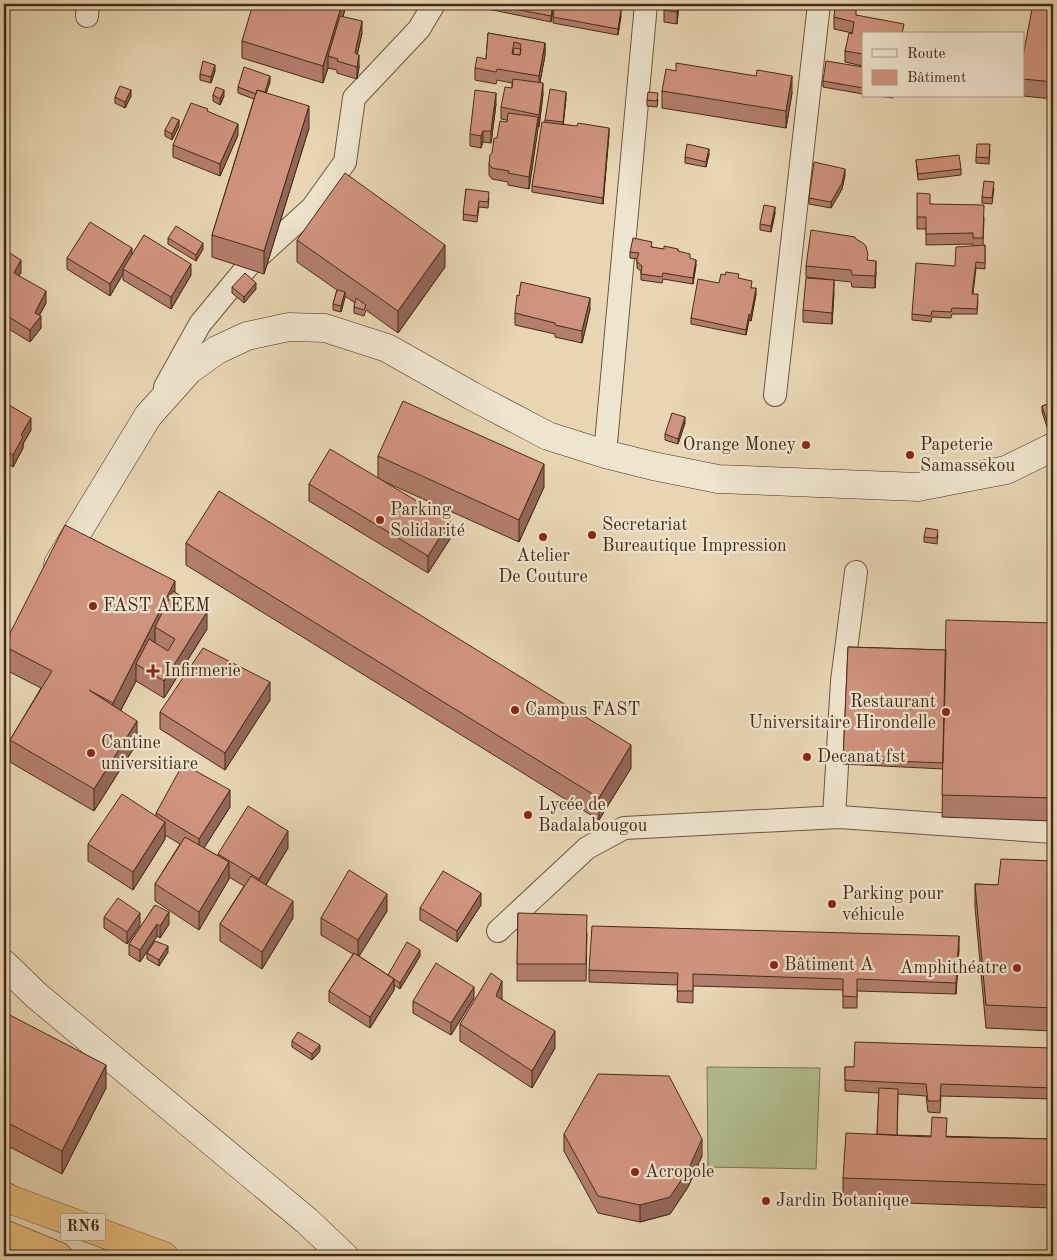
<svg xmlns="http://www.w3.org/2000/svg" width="1057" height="1260" font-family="'Old Standard TT',serif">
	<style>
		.garden { fill: #b1be90; stroke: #7a7454 }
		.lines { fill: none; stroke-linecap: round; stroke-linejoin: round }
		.street-casing { stroke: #6d563e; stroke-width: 24 }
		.secondary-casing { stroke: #442b17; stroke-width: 29 }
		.highway-casing { stroke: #442b17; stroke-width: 29 }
		.street { stroke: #efe4ce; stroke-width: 22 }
		.secondary { stroke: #efe4ce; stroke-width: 28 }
		.highway { stroke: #e4ba7a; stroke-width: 28 }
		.wall { fill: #b37e6d; stroke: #442b17 }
		.shaded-wall { fill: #926759; stroke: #442b17 }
		.building { fill: #d0937f; stroke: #442b17; fill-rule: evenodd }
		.poi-dot { fill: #8f2418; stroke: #efe4ce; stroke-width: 2 }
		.labels { text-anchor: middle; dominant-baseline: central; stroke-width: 4.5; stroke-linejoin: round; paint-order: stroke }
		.shield { fill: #efe4ce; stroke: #77624e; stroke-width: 1 }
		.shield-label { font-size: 16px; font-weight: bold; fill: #442b17 }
		.poi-label { font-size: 18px; fill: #442b17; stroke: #efe4ce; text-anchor: start }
	</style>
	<rect width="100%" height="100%" fill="#e7d5b3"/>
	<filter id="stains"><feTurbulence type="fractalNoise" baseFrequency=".004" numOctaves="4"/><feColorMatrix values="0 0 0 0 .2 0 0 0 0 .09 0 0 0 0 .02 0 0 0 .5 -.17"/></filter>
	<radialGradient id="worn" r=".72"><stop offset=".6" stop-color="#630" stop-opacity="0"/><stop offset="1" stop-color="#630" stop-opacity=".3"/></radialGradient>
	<path class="garden" d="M707,1067L820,1068L816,1169L708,1167Z"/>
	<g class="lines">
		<g class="street-casing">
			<path id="street" d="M87,16L88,4
				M165,387L200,324L248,266L312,208L345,162L354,98L419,29L434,4
				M775,395L819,4
				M605,454L646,4
				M834,817L842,681L856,572
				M498,931L587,848L624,828L839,817L1053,832"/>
		</g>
		<g class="secondary-casing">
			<path id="secondary" d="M58,564L148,416L189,370L217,350L247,336L289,327L325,328L387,348L472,396L548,436L605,454L653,466L718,479L918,487L1006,470L1053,447
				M4,964L36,995L307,1221L344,1256"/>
		</g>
		<g class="highway-casing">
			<path id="highway" d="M4,1196L12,1200L164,1256
				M4,1234L58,1256"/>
		</g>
		<use href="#street" class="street"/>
		<use href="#secondary" class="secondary"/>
		<use href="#highway" class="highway"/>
	</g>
	<path class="wall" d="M4,4H29V5Z
		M346,4L343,17L362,33L357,55L359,67L357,79L337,73V70L328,68L323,83L242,58V41Z
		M483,4H554L551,22L483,8Z
		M679,4L677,24L664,22V10Z
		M1053,6V99L1023,96V56Z
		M856,15L904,34H863V66L845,62V51L852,33L834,29V17Z
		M621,16L618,35L553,23V17Z
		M488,33L545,43V55L540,82L543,94L539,127L538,126L529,189L508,185V182L492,179L489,175V164L497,138L507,122V120L501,119V107L512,88V83L497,80L496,84L475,80V68L486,59Z
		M863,67V94L823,87V81Z
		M215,71L211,83L200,80V74Z
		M270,82L266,93L309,128L264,274L212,257V235L254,99L238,93V87Z
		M662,91L792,93L786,128L662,108Z
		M213,95L224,96L220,105L213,101Z
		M131,96L125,108L115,103V97Z
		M879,96H894L893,98Z
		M566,98L563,124L609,134L603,204L532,192V186L545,120Z
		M658,99L657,107L647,106V100Z
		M496,104L491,143L483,142L481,148L470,146V134Z
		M179,126L172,140L165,136V130Z
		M238,135L220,176L173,157V145Z
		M990,150L989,164L976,163V157Z
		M709,154L706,167L685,163V157Z
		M916,160L961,169V175L918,180Z
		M845,175L842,189L831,208L809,204V198Z
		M994,188L992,204L982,203V197Z
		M466,189L489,198L488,208L479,207L477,222L463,220Z
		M930,204L984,217L983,245H985V269L976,268L973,294L978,300L977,314H952L951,318L932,317L931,322L912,320V314L973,246V244L926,245V229H917V217Z
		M775,213L771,232L760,230V224Z
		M168,238L203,249L196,261L168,244Z
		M297,240L445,267L398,333L366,310L364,316L354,313V307L355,303L345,296L341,312L333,310V304L337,290L297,262Z
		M652,247L678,252L690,258L696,265L693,284L663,279L662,283L641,280V271L637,268V259L630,258V252Z
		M132,254L191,275L171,309L123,280V274L110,296L67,269V258Z
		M868,260L876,272L875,288L852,287L851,282L806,277V266Z
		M4,263L21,272L19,276L46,303L39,316L41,328L30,342L4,326Z
		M739,278L752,288L756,294L751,321L749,320L746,335L691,324V318Z
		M232,287L256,289L244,303L232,293Z
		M834,292L832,324L803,322V310Z
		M590,309L582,343L555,337V334L515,325V313Z
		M4,393V402L31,430L23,444V448L13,467L4,461Z
		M1052,403L1048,430L1042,412V406Z
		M685,423L678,444L665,440V434Z
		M378,456L544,487L519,542L383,481L450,539L428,573L309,501V484L378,478Z
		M938,535L937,544L924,542V537Z
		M186,543L631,768L599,820L186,565Z
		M175,592L207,629L164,698L136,681L121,710L137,743L94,811L10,762V740L41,688L4,669V645Z
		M1053,623V821L942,817L943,769L843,764L848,647L946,650Z
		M270,700L225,770L160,729V712Z
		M230,807L204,848L218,856V854L288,848L266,885L293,918L262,969L220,941V924L244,886L229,877V879L199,930L155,901V884L180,844L165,835V839L133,890L88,861V844L156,816V813Z
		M1053,861V1031L986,1028L975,907V884L998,885Z
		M155,905L169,924L160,938L157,936L140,962L129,955V944Z
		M481,905L457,942L420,920V908Z
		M387,911L359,956L388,975L420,956L400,989L394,985V990L370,1028L329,1002V991L353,954L321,935V918Z
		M518,913L587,933L586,981H517Z
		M104,917L140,925L127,944L104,928Z
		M959,948L956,994L857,991V1008H843V990L693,986V1003L677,1002L678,985L589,982V970Z
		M168,952L159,966L147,959V953Z
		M474,998L451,1035L413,1013V1001Z
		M502,999L555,1048L532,1088L460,1041V1024Z
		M4,1012L106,1088L62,1174L4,1144Z
		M292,1041L320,1051L312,1060L292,1047Z
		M1053,1048V1099L941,1096L940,1113L928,1112L926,1096L898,1094L897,1135L1053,1139V1208L843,1201V1178L877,1134L879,1093L845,1091V1067H854Z
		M564,1134L702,1156L688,1187L670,1214L640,1222L598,1213L564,1151Z"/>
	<path class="shaded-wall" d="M342,4H346V6L331,57L328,56V68L323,83V66Z
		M553,4H554L551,22V16Z
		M678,4H679L677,24V12Z
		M621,10V16L618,35V29Z
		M362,21V33L355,65V53Z
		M545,43V55L539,87V76Z
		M359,55V67L357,79V67Z
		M215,65V71L211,83V77Z
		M270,76V82L263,103V97Z
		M792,76V93L786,128V111Z
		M543,83V94L539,127V115Z
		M131,90V96L125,108V102Z
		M224,90V96L220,105V99Z
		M566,92V98L563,128V122Z
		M496,93V104L491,143V131Z
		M309,106V128L264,274V251Z
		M538,117V129L529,189V177Z
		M179,120V126L172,140V134Z
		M238,124V135L220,176V164Z
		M609,128V134L603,204V198Z
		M483,131V142L481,148V136Z
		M709,149V154L706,167V162Z
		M845,169V175L842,189L831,208V202Z
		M775,207V213L771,232V226Z
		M203,243V249L196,261V255Z
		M445,245V267L398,333V311Z
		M132,248V260L123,269V274L110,296V284Z
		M21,260V272L14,285V273Z
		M696,260V265L693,284V278Z
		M876,261V272L875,288V276Z
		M191,264V275L171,309V297Z
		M834,280V292L832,324V313Z
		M256,283V289L244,303V297Z
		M756,288V294L751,321V315Z
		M46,291V303L35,323L41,316V328L30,342V330L35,313Z
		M345,292V298L341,312V306Z
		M590,298V309L582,343V331Z
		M749,314V320L746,335V330Z
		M685,417V423L678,444V439Z
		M31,418V430L23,444V448L13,467V455L21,435Z
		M1053,422V428L1048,430V424Z
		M544,464V487L519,542V520Z
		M450,521V539L428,573V556Z
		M175,581V603L155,627V644L136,664V681L113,725V703Z
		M207,612V629L164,698V681Z
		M270,682V700L225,770V753Z
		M137,721V743L94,811V789Z
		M631,745V768L599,820V798Z
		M230,790V807L199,856V839Z
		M165,822V839L133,890V872Z
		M288,831V848L259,896V879Z
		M229,862V879L199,930V912Z
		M481,893V905L457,942V931Z
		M387,894V911L358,958V940Z
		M293,901V918L262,969V952Z
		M169,912V924L160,938V926Z
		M140,913V925L127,944V932Z
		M157,924V936L140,962V950Z
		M959,936V948L956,994V983Z
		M168,946V952L159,966V960Z
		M420,950V956L400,989V983Z
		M394,979V990L370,1028V1017Z
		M502,981V999L496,1013V996Z
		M474,987V998L451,1035V1023Z
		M555,1031V1048L532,1088V1071Z
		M320,1045V1051L312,1060V1054Z
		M106,1065V1088L62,1174V1151Z
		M702,1139V1156L688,1187L670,1214L640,1222V1205Z"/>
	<path class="building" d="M253,4H342L323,66L242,41Z
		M489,4H553L551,16Z
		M555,4H591L621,10L618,29L553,17Z
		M665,4H678L677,12L664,10Z
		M1033,4L1053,6V82L1023,79V56Z
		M835,8L856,10V15L904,24L902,34H863V54L845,51L849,33L852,34L854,22L834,17Z
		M340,16L362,21L355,53L359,55L357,67L337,61L338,59L328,56Z
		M488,33L545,43L539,76L497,69L496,72L475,68L477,57L486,59ZM514,42L521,44L520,55L512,54Z
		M514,48L521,49L520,55L513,54Z
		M203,61L215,65L211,77L200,74Z
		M826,61L863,67V88L823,81Z
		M676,63L756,76L757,70L792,76L786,111L662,91L666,69L676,71Z
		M244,67L270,76L265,92L257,90L256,94L238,87Z
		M513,79L543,83L539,115L501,107L505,87L512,88Z
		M120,86L131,90L125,102L115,97Z
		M216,87L224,90L220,99L213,95Z
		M550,89L566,92L563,122L545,120Z
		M257,90L309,106L264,251L212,235Z
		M475,90L496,93L491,131H483L481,136L470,134Z
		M648,92L658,93L657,101L647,100Z
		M191,103L208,109L207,111L238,124L220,164L173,145Z
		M508,113L538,117L529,177L508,173L509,171L492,168L489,164L490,155L492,153L494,138H497L500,121L507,122Z
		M172,117L179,120L172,134L165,130Z
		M542,122L577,126L578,123L609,128L603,198L532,186Z
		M687,144L709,149L706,162L685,157Z
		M977,144H990L989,158L976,157Z
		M959,155L961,169L918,174L916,160Z
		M814,162L845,169L842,183L831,202L809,198Z
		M345,173L445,245L398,311L297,240Z
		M984,181L994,182L992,198L982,197Z
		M466,189L489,192L488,202L479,201L477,216L463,214Z
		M917,193L930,194V204L984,205L983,238H973V233L926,234V217H917Z
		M764,205L775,207L771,226L760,224Z
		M90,222L132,248L110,284L67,258Z
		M176,226L203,243L196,255L168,238Z
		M811,230L855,237L856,239L863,243L866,246L868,255L867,260L876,261L875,276L852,275L851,270L806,266Z
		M144,235L191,264L171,297L123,269Z
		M633,238L652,242L651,247L664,249V246L678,249V251L690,254V258L696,260L693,278L663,273L662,277L641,274L642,266L637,262V258L639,253L630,252Z
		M985,245V263L976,262L972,294H978L977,309L952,308L951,312L932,311L931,316L912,314L916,263L955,266L956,247Z
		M10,253L21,260L14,273L46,291L35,313L41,316L30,330L4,314V263Z
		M726,272L739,274L738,278L752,281L751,288H756L751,315L749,314L746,330L691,318L698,279L719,283L721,274L725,275Z
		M245,273L256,283L244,297L232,287Z
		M806,278L834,280L832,313L803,310Z
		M521,282L590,298L582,331L555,325V323L515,313L517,295L519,296Z
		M337,290L345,292L341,306L333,304Z
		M356,298L366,305L364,310L354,307Z
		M403,401L544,464L519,520L378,456Z
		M4,402L31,418L21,435L23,437L13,455L4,449Z
		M1052,403L1053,408V422L1048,424L1042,406Z
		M672,413L685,417L678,439L665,434Z
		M330,449L450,521L428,556L309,484Z
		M219,491L631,745L599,798L186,543Z
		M65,525L175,581L113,703L89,690L137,721L94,789L10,740L52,671L4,646V645Z
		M926,528L938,530L937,538L924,537Z
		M173,591L207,612L164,681L136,664L149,639L168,651L175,639L155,627Z
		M946,620L1053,623V798L942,795Z
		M848,647L946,650L943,763L843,759Z
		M203,648L270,682L225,753L160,712Z
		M183,764L230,790L199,839L156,813Z
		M122,794L165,822L133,872L88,844Z
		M248,806L288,831L259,879L218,854Z
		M185,837L229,862L199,912L155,884Z
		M1001,859L1053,861V1008L986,1005L975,884L998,885Z
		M349,870L387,894L358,940L321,918Z
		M443,871L481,893L457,931L420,908Z
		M251,876L293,901L262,952L220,924Z
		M118,898L140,913L127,932L104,917Z
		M155,905L169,912L160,926L157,924L140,950L129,944Z
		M518,913L587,915L586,964H517Z
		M592,926L959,936L956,983L857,979V997L843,996V979L693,974V991H677L678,973L589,970Z
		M155,941L168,946L159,960L147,953Z
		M407,942L420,950L400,983L388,975Z
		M354,953L394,979L370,1017L329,991Z
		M436,963L474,987L451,1023L413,1001Z
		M491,973L502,981L496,996L555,1031L532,1071L460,1024Z
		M4,1012L106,1065L62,1151L4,1121Z
		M298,1032L320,1045L312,1054L292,1041Z
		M855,1042L1053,1048V1088L941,1084L940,1101H928L926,1084L845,1080V1067H854Z
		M598,1074L669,1076L702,1139L688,1170L670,1197L640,1205L598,1196L564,1134Z
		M879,1088L898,1089L897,1135L877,1134Z
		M932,1117L947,1118L946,1137L1053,1139V1185L843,1178L846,1133L931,1137Z"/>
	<g class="poi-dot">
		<circle cx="806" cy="445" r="5"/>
		<circle cx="910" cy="455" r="5"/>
		<circle cx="380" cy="520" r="5"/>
		<circle cx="592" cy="535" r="5"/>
		<circle cx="543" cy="537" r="5"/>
		<circle cx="93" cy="606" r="5"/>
		<path d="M150.5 663.5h5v5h5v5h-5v5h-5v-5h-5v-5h5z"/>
		<circle cx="515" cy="710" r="5"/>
		<circle cx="946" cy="712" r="5"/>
		<circle cx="91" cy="753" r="5"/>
		<circle cx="807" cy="757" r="5"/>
		<circle cx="528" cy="815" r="5"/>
		<circle cx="832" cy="904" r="5"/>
		<circle cx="774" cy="965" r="5"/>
		<circle cx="1017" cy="968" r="5"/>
		<circle cx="635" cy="1172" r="5"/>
		<circle cx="766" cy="1201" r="5"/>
	</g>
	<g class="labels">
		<rect class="shield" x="60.5" y="1213.5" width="45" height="27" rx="4"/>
		<g class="shield-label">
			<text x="83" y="1227">RN6</text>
		</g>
		<g class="poi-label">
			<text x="796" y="445" text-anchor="end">Orange Money</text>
			<text x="920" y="445">Papeterie<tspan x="920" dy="21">Samassekou</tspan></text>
			<text x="390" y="510">Parking<tspan x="390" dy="21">Solidarité</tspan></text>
			<text x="602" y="525">Secretariat<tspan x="602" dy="21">Bureautique Impression</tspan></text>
			<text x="543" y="556" text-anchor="middle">Atelier<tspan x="543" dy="21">De Couture</tspan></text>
			<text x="103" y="606">FAST AEEM</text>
			<text x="164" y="671">Infirmerie</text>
			<text x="936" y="702" text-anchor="end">Restaurant<tspan x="936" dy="21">Universitaire Hirondelle</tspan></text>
			<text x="525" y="710">Campus FAST</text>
			<text x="101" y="743">Cantine<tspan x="101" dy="21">universitiare</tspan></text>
			<text x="817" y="757">Decanat fst</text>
			<text x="538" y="805">Lycée de<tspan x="538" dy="21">Badalabougou</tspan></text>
			<text x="842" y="894">Parking pour<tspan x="842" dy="21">véhicule</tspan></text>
			<text x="784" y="965">Bâtiment A</text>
			<text x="1007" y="968" text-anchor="end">Amphithéatre</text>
			<text x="645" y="1172">Acropole</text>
			<text x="776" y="1201">Jardin Botanique</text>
		</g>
	</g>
	<rect width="1057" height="1260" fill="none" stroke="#e7d5b3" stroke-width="20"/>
	<rect x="5" y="5" width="1047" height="1250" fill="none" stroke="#442b17" stroke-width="2.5"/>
	<rect x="10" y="10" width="1037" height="1240" fill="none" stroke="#442b17"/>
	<rect x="862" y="32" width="162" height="65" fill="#efe4ce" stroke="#ab9a85"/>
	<rect x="872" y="49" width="25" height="8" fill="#efe4ce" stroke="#ab9a85"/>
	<text x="907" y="58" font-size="15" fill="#442b17">Route</text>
	<rect x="872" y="70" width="25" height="15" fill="#d0937f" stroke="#ab9a85"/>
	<text x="907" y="82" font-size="15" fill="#442b17">Bâtiment</text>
	<rect width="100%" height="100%" filter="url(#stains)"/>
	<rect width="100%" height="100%" fill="url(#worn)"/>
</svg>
